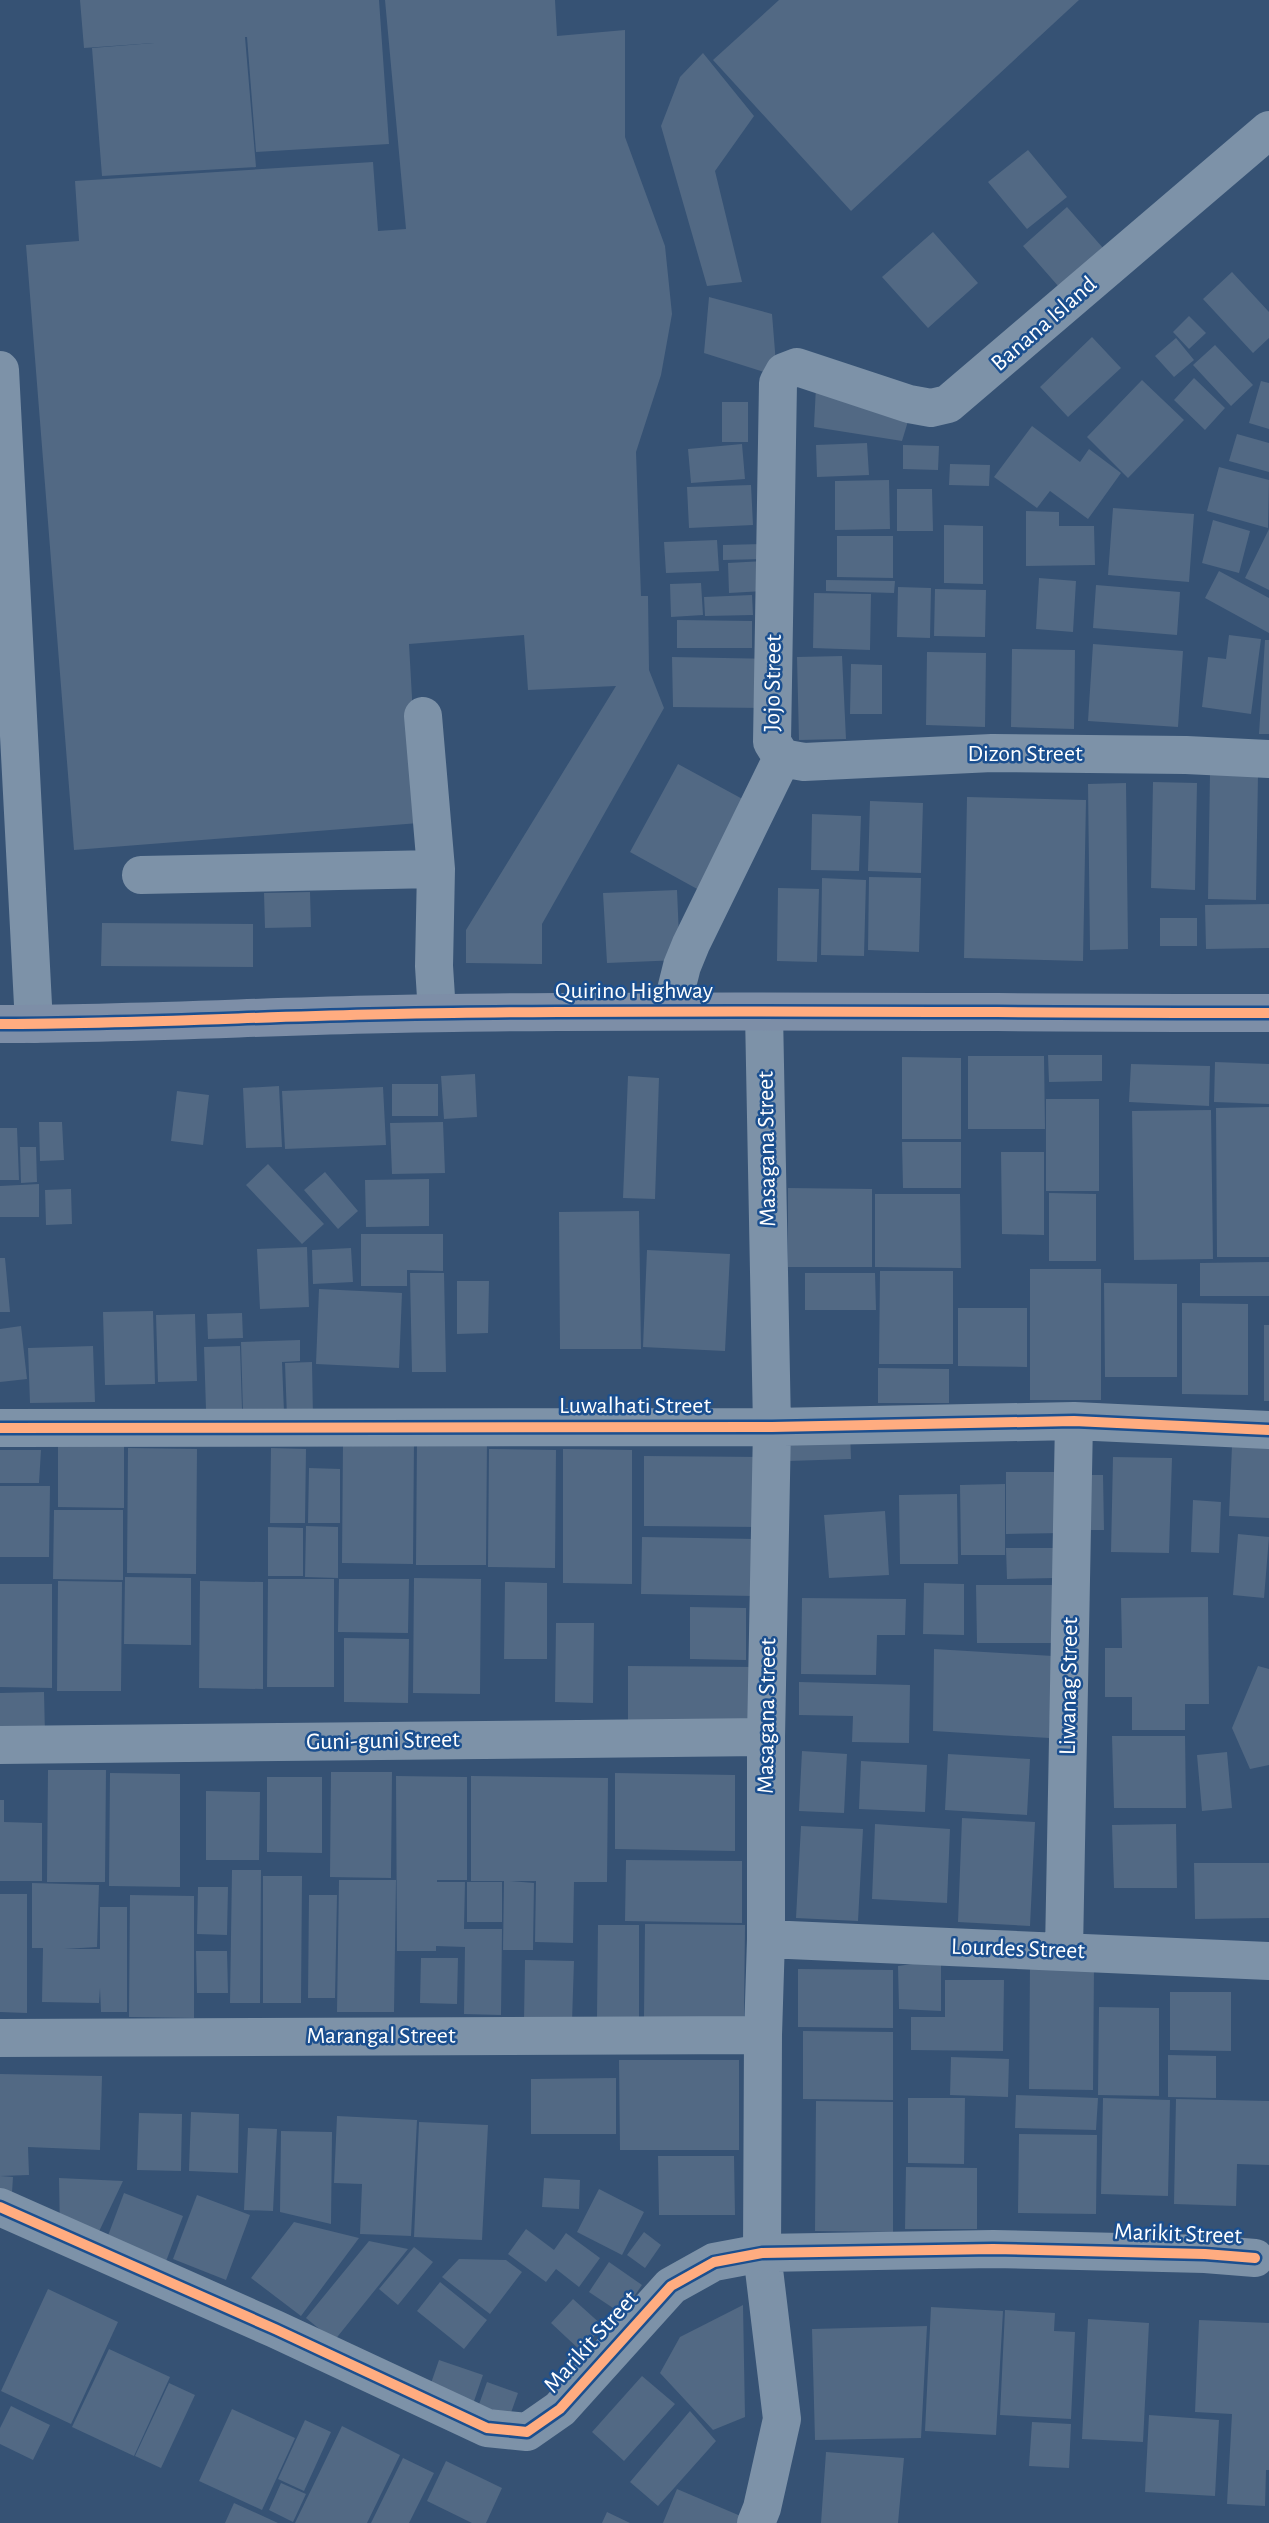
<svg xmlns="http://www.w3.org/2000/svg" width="1269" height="2523" font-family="'Alegreya Sans',sans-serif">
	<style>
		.building { fill: #526984 }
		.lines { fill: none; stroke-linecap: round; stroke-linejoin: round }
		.minor { stroke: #7d92a8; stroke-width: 38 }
		.major { stroke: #7d8ea7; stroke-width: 38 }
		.cycleway-casing { stroke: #1b4f8f; stroke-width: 15 }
		.cycleway { stroke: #ffac80; stroke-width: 10 }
		.labels { text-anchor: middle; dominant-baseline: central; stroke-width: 5; stroke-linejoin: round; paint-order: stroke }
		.street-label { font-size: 24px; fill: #fff; stroke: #1b4f8f }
	</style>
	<rect width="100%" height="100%" fill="#365274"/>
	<path class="building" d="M80,0H379L389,144L256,152L247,37H245L256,167L102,176L92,48L154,43L84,48Z
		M385,0H555L557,36L625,30V137L665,246L672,314L661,375L636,452L641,596H648L649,670L664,708L542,924V964L466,963V930L616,686L528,690L524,635L409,644L419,823L74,850L26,245L79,241L75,181L373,162L378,231L406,229Z
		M779,0H1079L851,211L713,60Z
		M703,53L754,116L715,171L742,282L707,286L661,126L680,77Z
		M1028,150L1067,197L1027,229L988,182Z
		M1067,207L1110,256L1066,295L1023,246Z
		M933,232L978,283L928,328L882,277Z
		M1232,272L1269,312V338L1253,353L1203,299Z
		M709,297L772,314L777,376L704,353Z
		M1189,316L1206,333L1189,349L1173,332Z
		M1092,337L1121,368L1068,417L1040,387Z
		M1176,338L1194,360L1174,377L1155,356Z
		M1215,345L1253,385L1231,406L1193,365Z
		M1194,378L1225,408L1205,430L1174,400Z
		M1142,380L1184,420L1128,478L1087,437Z
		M1261,381L1269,383V429L1249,423Z
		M816,386L912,408L902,441L814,427Z
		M722,402H748V442H722Z
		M1032,426L1080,462L1089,449L1121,473L1088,519L1050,491L1037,508L994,477Z
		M1237,434L1269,443V472L1229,461Z
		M867,443L869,475L817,477L816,445Z
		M742,444L745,479L691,483L688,449Z
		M903,445L939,446L938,470L903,469Z
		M950,464L990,465L989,486L949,485Z
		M1219,467L1269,480L1268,528L1207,511Z
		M889,480L890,529L835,530V481Z
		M751,485L753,525L689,528L687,487Z
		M897,489H932L933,531H897Z
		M1113,508L1194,514L1189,582L1108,575Z
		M1026,511L1059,512V526H1094L1095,565L1026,566Z
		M1213,520L1250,531L1239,573L1202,563Z
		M944,525L983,526V584L944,583Z
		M1269,529V590L1245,578Z
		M837,536H893V578L837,577Z
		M717,540L719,571L666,573L664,542Z
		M762,544L763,559L723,560V545Z
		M765,561L766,591L729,593L728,563Z
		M1219,571L1269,598V633L1205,598Z
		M1039,578L1076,581L1073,632L1036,629Z
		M826,580L895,581L894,593L826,591Z
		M701,583L703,615L671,617L670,584Z
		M1096,585L1180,592L1177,635L1093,628Z
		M898,587L931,588L930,638L897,637Z
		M935,589L986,590L985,637L934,636Z
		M814,593L871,594L870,650L813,648Z
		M752,595L753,615L705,616L704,597Z
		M677,620L752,621V648H677Z
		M1229,635L1261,639L1251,714L1202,707L1208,657L1226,659Z
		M1265,640H1269V734H1259Z
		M1093,644L1183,651L1178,727L1088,721Z
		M1012,649L1075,650L1074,729L1011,727Z
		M927,652L986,653L985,727L926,725Z
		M842,656L846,739L799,740L797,657Z
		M672,657L772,659L768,708L673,707Z
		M851,664L882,665V714H850Z
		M678,764L748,802L699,890L630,852Z
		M1210,773L1258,774L1256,900L1208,899Z
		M1153,782L1197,783L1195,890L1151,888Z
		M1126,783L1128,949L1090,950L1088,784Z
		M967,797L1086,800L1083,961L964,958Z
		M870,801L923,803L921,873L868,871Z
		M812,814L861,816L859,871L811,870Z
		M869,877L921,878L919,952L868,950Z
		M822,878L866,880L864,956L821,955Z
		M778,888L819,889L817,962L777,961Z
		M677,890L680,960L607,963L603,893Z
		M310,892L311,927L265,928L264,893Z
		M1269,904V948L1206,949L1205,905Z
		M1160,918H1197V946H1160Z
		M102,923L253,924V967L101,966Z
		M1048,1055H1102V1081L1049,1082Z
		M968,1056H1044L1045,1129H968Z
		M902,1057L961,1058V1139H902Z
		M1215,1062L1269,1064V1104L1214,1102Z
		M1131,1064L1210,1066L1209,1106L1129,1102Z
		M475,1074L477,1117L444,1119L441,1076Z
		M628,1076L659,1078L655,1199L623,1198Z
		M392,1084H438V1116H392Z
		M279,1086L282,1147L246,1148L243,1088Z
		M383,1087L386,1145L285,1149L282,1091Z
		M177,1091L209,1095L203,1145L171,1141Z
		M1046,1099H1099V1191H1046Z
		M1269,1107V1257H1217L1216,1108Z
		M1211,1110L1213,1259L1134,1260L1132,1111Z
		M39,1122H62L64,1160L40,1161Z
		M443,1122L445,1173L392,1174L390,1123Z
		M0,1128H17L19,1180H0Z
		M902,1142H961V1188H903Z
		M20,1147H36L37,1182L21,1183Z
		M1001,1152H1044V1235L1002,1234Z
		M268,1164L324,1224L302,1244L246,1185Z
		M325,1172L358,1211L338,1229L304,1190Z
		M429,1179V1226L366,1227L365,1180Z
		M39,1184V1217H0V1186Z
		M788,1188L872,1189V1267H788Z
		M71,1189L72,1224L46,1225L45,1190Z
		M1049,1193L1096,1194V1261H1049Z
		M875,1194H960L961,1268L875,1267Z
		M639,1211L641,1349H560L559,1212Z
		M361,1234H443V1271L407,1270V1286H361Z
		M307,1247L309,1307L260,1309L257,1249Z
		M351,1248L353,1282L313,1284L312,1250Z
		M647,1250L730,1254L725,1351L643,1347Z
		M0,1258H5L10,1312H0Z
		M1269,1262V1296H1200V1263Z
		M1030,1269H1101V1400H1030Z
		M880,1271H953V1364H879Z
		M410,1273H444L446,1372H412Z
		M805,1273H875L876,1310H805Z
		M457,1281H489L488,1333L457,1334Z
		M1104,1283L1177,1284V1377H1105Z
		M319,1289L402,1293L399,1368L316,1364Z
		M1182,1303L1248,1304V1395L1182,1394Z
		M958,1308H1027V1367L958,1366Z
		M153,1311L155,1384L105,1385L103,1312Z
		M242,1313L243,1338L208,1339L207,1314Z
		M195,1314L197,1381L158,1382L156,1315Z
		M1264,1325H1269V1401H1264Z
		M21,1326L27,1379L0,1382V1329Z
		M300,1340V1361L282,1362L284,1412L243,1413L241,1342Z
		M93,1346L95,1402L30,1403L28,1348Z
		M240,1346L242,1409L206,1410L204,1347Z
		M312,1362L313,1418H287L285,1363Z
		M878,1368L949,1369V1403H878Z
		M850,1432L851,1459L788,1461L786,1435Z
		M417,1438L487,1439L486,1565H416Z
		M343,1441L414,1442L413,1564L342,1563Z
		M58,1444L124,1445V1508L58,1507Z
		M1232,1446L1269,1448V1518L1229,1516Z
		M128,1448L197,1449L196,1574L127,1573Z
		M271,1448L306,1449L305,1523H270Z
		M489,1449L556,1450L555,1568L488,1567Z
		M563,1449L632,1450V1584L563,1583Z
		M0,1450H41L39,1483H0Z
		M644,1456L762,1457L761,1527L644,1526Z
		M1113,1457L1172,1458L1169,1553L1111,1552Z
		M309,1468L340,1469V1523H308Z
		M1006,1472H1063L1064,1533L1006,1534Z
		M1077,1475H1103L1104,1530H1078Z
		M1005,1484V1555H961L960,1485Z
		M0,1486H50L49,1557H0Z
		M957,1494L958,1564H900L899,1495Z
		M1193,1500L1221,1502L1219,1553L1191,1552Z
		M54,1510H123V1580L53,1579Z
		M885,1511L889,1575L829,1578L824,1515Z
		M306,1526L338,1527V1578L305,1577Z
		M268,1527L303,1528V1576H268Z
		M1238,1534L1269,1537L1264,1598L1233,1595Z
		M642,1537L755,1539L754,1596L641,1594Z
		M1006,1548H1056V1578L1007,1579Z
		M125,1577L191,1578V1645L124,1644Z
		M414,1578L481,1579L480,1694L413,1693Z
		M268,1579H334V1687H267Z
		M339,1579H409L408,1633L338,1632Z
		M58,1581L122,1582L121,1691H57Z
		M200,1581L263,1582V1689L199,1688Z
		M505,1582L547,1583V1659H504Z
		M924,1583L964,1584V1635L923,1634Z
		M0,1584H52V1688L0,1687Z
		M976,1585H1054L1055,1643H977Z
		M1208,1597L1209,1704H1185V1730H1132V1697H1105V1648H1122L1121,1598Z
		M802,1598L906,1599L905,1635H877L876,1675L801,1674Z
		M690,1607L746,1608V1660L690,1659Z
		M556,1623H594L593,1703L555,1702Z
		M344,1638L409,1639L408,1703L344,1702Z
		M934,1649L1053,1656L1049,1738L933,1731Z
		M628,1666L757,1667L756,1723L628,1721Z
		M1258,1666L1269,1669V1765L1250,1769L1232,1728Z
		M799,1682L910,1685L909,1743L852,1742L853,1716L799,1715Z
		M44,1692L45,1735L0,1736V1693Z
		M1112,1736H1185L1186,1808H1114Z
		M802,1751L847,1754L844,1813L799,1811Z
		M1227,1752L1232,1808L1202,1811L1197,1755Z
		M948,1754L1030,1759L1027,1815L945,1810Z
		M861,1761L927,1765L925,1812L859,1809Z
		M48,1770H106L105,1882H47Z
		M331,1772H392L391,1878L330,1877Z
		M110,1773L180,1774V1887L109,1886Z
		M615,1773L735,1775V1851L615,1849Z
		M396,1776L467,1777V1880H437V1882H465L464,1929H502L501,2015L464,2014L465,1947L436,1946V1951H397Z
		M471,1776L608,1778L607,1882H574L573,1943L535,1942L536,1881H510L534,1883L533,1950H503L504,1881H471Z
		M267,1777H322V1853L267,1852Z
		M206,1791L260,1792L259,1860H206Z
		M0,1800H4V1822L42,1823V1881H0Z
		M962,1818L1035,1822L1030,1926L958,1922Z
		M875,1824L950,1829L947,1903L872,1899Z
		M1176,1824L1177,1888H1114L1112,1825Z
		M801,1826L863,1829L858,1921L796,1918Z
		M626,1860L742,1861V1923L625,1921Z
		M1194,1863H1269V1918L1195,1919Z
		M232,1870H261L260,2003H230Z
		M263,1876H302L301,2003H263Z
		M339,1880H396L394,2012H337Z
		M467,1882H502V1922H467Z
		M32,1883L99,1885L97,1947L64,1949H100V1907H127V2012H101L100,1988L99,2003L42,2002L43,1948H32Z
		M198,1887H228L227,1935L197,1934Z
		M0,1894H27V2013L0,2012Z
		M130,1895L194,1896V2018L129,2017Z
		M309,1895H337L335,1998H308Z
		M645,1924L745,1925L744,2018L644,2017Z
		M598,1925H639V2019L597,2018Z
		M196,1951H227L228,1993H197Z
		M421,1958H458L457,2004L420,2003Z
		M525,1960L574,1961L572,2022L524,2021Z
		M941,1960V2011L899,2009L898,1966Z
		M1030,1965L1094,1966L1093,2090L1029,2089Z
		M798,1969L893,1970V2028L798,2027Z
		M945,1980H1004L1003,2051L911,2050V2017H945Z
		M1170,1992H1231V2051L1170,2050Z
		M1099,2007L1159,2008V2096L1098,2095Z
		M803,2031L893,2032V2100L803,2099Z
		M1168,2055L1216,2056V2098L1168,2097Z
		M951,2057L1009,2059L1008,2097L950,2095Z
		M619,2060H739V2150H620Z
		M0,2074L102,2076L100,2150L28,2147L29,2175L0,2176Z
		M616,2078V2134H531V2079Z
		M1016,2095L1098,2098L1096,2130L1015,2128Z
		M908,2098H965L964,2164L908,2163Z
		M1103,2098L1170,2100L1168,2196L1101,2194Z
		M1176,2099L1269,2101V2165L1237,2164L1236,2206L1174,2204Z
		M816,2101L893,2102V2232L815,2231Z
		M191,2112L239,2114L238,2173L189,2171Z
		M139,2113L182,2114L181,2171L137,2170Z
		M337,2116L417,2120L411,2236L360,2234L362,2184L334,2183Z
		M419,2122L488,2125L482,2240L414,2237Z
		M248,2128L277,2129L273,2211L244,2210Z
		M281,2131L332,2132L331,2224L280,2212Z
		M1019,2134L1097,2135L1096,2214L1018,2213Z
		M658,2156H734L735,2215H659Z
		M906,2167L977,2168V2229H905Z
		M0,2176L13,2177L11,2209L0,2205Z
		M59,2178L123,2181L94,2242L60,2231Z
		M544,2178L580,2180L579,2209L542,2207Z
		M599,2189L644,2212L622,2255L577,2232Z
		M124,2193L183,2216L165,2264L106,2241Z
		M197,2195L250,2215L226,2280L173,2259Z
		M294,2222L359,2238L301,2316L251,2278Z
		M526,2229L554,2250L566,2233L600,2258L579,2287L556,2269L546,2282L508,2254Z
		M644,2232L661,2245L645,2268L627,2255Z
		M369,2241L408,2249L334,2341L306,2318Z
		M414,2247L433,2262L398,2305L379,2289Z
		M459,2259L506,2260L522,2272L490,2314L442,2277Z
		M609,2262L642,2285L622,2314L589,2292Z
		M440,2282L487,2320L464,2349L417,2311Z
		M48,2289L118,2322L71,2424L1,2391Z
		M573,2299L603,2326L581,2351L551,2323Z
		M743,2305L745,2417L713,2430L660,2373L680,2337Z
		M931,2307L1003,2311L996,2435L925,2431Z
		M1005,2310L1055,2313L1054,2331L1075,2332L1071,2419L1000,2415Z
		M1088,2319L1149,2323L1143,2442L1082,2439Z
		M1199,2320L1269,2323V2470H1266L1265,2506L1227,2504L1232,2414L1195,2412Z
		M927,2326L921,2438L815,2440L812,2329Z
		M109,2349L170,2377L134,2456L72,2427Z
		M439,2360L483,2375L473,2404L429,2389Z
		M642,2376L675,2404L624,2461L592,2432Z
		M487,2382L518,2393L508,2421L477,2410Z
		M169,2383L195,2395L161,2468L135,2456Z
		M11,2406L50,2425L33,2460L0,2444V2428Z
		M232,2409L295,2438L262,2510L199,2481Z
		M690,2411L716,2441L658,2506L630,2482Z
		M1149,2415L1219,2420L1215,2496L1145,2492Z
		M305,2420L331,2432L304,2491L278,2479Z
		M1032,2422L1071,2424L1069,2468L1029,2466Z
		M342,2426L400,2455L367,2523H295Z
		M826,2452L904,2458L898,2523H821Z
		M403,2458L434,2473L409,2523H371Z
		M446,2461L502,2488L486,2523H472L427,2501Z
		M281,2483L306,2494L293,2522L269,2510Z
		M677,2489L750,2520L749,2523H663Z
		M234,2503L278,2523H225Z
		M607,2512L630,2523H602Z"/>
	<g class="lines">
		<path class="minor" d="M0,370L34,1024
			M423,716L436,869L434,966L437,1013
			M782,758L804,762L992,753L1186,755L1269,759
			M141,875L436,869
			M671,1010L682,966L691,944L782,758L772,742L778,383L784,372L797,367L909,404L931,408L948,404L1269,130
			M0,1428L772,1427L1074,1421L1269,1430
			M0,1745L766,1737
			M766,1939L1269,1961
			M1064,1951L1074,1421
			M0,2038L763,2035
			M0,2207L275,2329L487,2428L527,2432L560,2409L671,2286L714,2262L762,2253L993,2249L1205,2254L1255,2258
			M756,2523L762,2508L782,2419L762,2253L763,2035L766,1939V1737L772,1427L764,1013"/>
		<path class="major" d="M0,1024C151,1024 302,1014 453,1013C725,1009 997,1013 1269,1013"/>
		<g class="cycleway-casing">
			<path id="cycleway" d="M0,1024C151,1024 302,1014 453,1013C725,1009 997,1013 1269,1013
				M0,1428L772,1427L1074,1421L1269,1430
				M0,2207L275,2329L487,2428L527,2432L560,2409L671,2286L714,2262L762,2253L993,2249L1205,2254L1255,2258"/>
		</g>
		<use href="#cycleway" class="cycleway"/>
	</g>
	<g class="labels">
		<g class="street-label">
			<text transform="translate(1044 324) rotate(-41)">Banana Island</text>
			<text transform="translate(773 683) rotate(-89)">Jojo Street</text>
			<text x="1025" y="754">Dizon Street</text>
			<text x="634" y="991">Quirino Highway</text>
			<text transform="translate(767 1149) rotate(-91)">Masagana Street</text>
			<text x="635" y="1406">Luwalhati Street</text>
			<text transform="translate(1069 1686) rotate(-89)">Liwanag Street</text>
			<text transform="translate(767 1716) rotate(-89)">Masagana Street</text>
			<text transform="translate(383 1741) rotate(-1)">Guni-guni Street</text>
			<text transform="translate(1018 1949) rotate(2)">Lourdes Street</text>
			<text x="381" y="2036">Marangal Street</text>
			<text transform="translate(1178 2234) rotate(2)">Marikit Street</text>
			<text transform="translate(591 2342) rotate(-48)">Marikit Street</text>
		</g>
	</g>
</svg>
